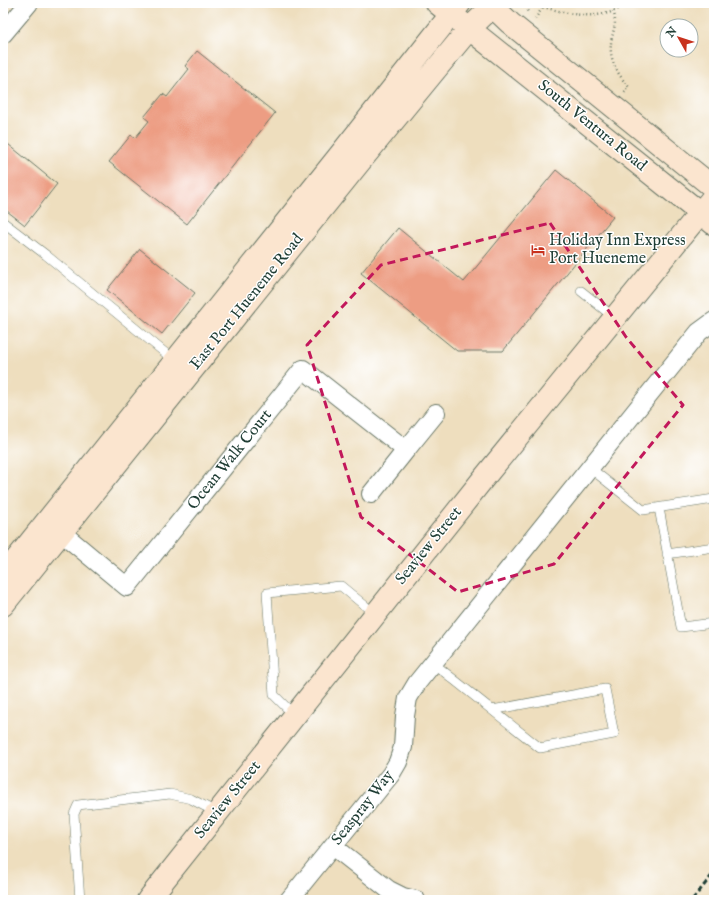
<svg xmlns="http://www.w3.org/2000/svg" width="717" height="903" font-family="'IM FELL English',serif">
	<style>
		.building { fill: #ed9d83 }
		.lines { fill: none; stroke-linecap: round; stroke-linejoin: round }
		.lane-casing { stroke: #677564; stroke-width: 10 }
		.street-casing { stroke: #677564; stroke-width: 20 }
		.secondary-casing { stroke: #677564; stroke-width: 24 }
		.path { stroke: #677564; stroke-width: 2.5; stroke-dasharray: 1 3; stroke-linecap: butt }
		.lane { stroke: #fff; stroke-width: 9 }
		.street { stroke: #fff; stroke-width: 18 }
		.secondary { stroke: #fbe5cf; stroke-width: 22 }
		.rail { stroke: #1f3d34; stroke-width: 3; stroke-dasharray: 6 3; stroke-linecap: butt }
		.marked { fill: none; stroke: #c2185b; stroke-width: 3; stroke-dasharray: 8 5; stroke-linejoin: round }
		.labels { text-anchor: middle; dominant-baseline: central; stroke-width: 3; stroke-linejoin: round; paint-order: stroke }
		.street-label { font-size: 16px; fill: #1f3d34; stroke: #fff }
		.poi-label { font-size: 16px; fill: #1f3d34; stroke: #fff; text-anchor: start }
	</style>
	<rect width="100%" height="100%" fill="#fff"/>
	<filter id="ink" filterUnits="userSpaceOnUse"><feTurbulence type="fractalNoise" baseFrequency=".025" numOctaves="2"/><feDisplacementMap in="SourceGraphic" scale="8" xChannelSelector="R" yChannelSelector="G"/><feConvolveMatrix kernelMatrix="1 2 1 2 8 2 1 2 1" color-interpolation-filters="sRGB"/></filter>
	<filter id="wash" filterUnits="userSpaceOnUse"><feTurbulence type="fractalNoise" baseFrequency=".012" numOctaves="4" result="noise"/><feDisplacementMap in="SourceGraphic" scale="16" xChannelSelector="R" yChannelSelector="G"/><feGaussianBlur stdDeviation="0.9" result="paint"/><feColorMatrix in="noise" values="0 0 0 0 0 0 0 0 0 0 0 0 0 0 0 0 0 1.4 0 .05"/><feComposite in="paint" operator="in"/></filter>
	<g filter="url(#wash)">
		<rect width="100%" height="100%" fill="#eedebe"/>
		<g id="blocks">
			<path class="building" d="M197,51L275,113L187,224L109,162L131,135L135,138L149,121L144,117L163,94L167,97L189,69L185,66Z
				M3,140L57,184L25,225L3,208Z
				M556,170L613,217L503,351H457L361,273L398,228L464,282Z
				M140,249L195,293L162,334L107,290Z"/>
		</g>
	</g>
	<g filter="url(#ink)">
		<use href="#blocks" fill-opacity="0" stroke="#677564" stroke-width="1"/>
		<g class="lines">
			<g class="lane-casing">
				<path id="lane" d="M3,222L46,255L175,361
					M581,291L615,318
					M590,468L643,510L714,499
					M659,508L681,627L714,623
					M667,554L714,547
					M433,663L540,748L614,734L605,689L492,710
					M295,716L274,695L267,593L341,586L375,614
					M80,900L74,814L78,805L170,794L191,799L218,813"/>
			</g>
			<g class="street-casing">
				<path id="street" d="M3,34L29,3
					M371,494L406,450
					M62,533L127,587L303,369L406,450L436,413
					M333,846L389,890L403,897L416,900
					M289,900L391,774L398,762L403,747L405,716L408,698L417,683L699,332L714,321"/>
			</g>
			<g class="secondary-casing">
				<path id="secondary" d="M437,3L714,224
					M489,3L510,23L714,188
					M3,576L343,151L460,3
					M3,605L358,164L469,29L496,3
					M148,900L483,479L714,196"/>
			</g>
			<path class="path" d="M525,3V6L528,12
				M612,3C613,8 615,16 615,21C615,28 612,35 611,43C609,60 618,75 629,87L624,93
				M520,4L525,6
				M543,7C566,13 591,20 614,11C620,8 625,5 631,3
				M535,19L543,7L542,3"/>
			<use href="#lane" class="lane"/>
			<use href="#street" class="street"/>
			<use href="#secondary" class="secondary"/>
			<path class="rail" d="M692,900L714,873"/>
		</g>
	</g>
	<path class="marked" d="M550,223L626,337L683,405L554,564L458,592L361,517L307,345L381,265Z"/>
	<defs>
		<g id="hotel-bare" transform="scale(1.08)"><path d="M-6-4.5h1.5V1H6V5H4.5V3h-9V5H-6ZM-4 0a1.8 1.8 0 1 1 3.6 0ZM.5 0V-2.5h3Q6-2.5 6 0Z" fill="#c8321e" stroke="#fff" stroke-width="2.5" paint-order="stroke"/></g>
	</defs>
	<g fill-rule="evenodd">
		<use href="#hotel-bare" x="538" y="250"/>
	</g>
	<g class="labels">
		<g class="street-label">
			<text transform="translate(592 126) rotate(39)">South Ventura Road</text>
			<text transform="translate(247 302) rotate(-51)">East Port Hueneme Road</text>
			<text transform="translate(230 460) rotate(-51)">Ocean Walk Court</text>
			<text transform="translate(429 546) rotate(-51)">Seaview Street</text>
			<text transform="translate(228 800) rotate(-51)">Seaview Street</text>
			<text transform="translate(363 808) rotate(-52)">Seaspray Way</text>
		</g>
		<g class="poi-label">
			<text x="549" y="241">Holiday Inn Express<tspan x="549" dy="18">Port Hueneme</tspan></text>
		</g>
	</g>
	<rect width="717" height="903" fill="none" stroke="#fff" stroke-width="16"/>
	<g transform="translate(679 38) rotate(309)"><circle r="19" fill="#ffffff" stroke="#a5b1ae"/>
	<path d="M0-3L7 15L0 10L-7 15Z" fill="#c8321e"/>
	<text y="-6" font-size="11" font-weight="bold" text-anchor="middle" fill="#1f3d34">N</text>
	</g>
</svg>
